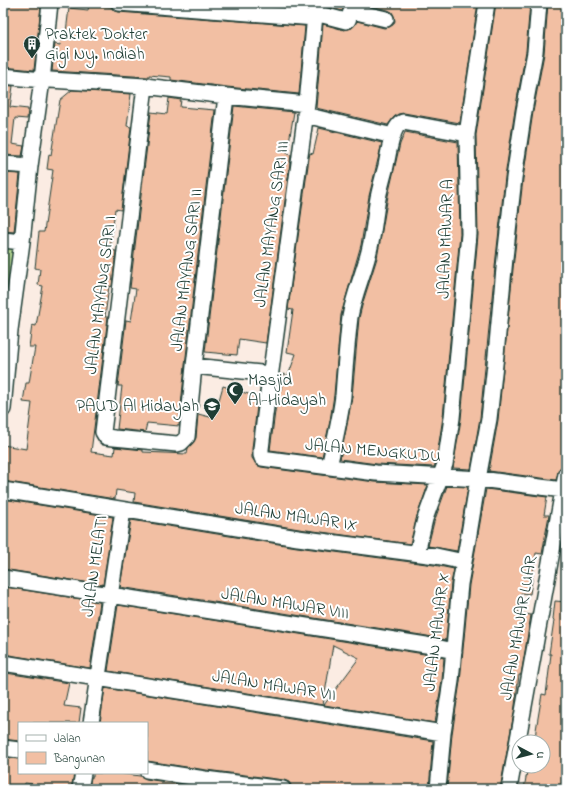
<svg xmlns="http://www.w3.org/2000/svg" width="569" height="792" font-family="'Indie Flower',sans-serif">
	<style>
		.green { fill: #b7d993; stroke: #6b8b64 }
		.building { fill: #f2bfa3; stroke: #1f3d34 }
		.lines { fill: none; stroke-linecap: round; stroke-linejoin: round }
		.minor-casing { stroke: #1f3d34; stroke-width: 18 }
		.minor { stroke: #fff; stroke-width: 15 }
		.labels { text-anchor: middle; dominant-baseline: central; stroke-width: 4; stroke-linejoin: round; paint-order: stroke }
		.poi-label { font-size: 17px; fill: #1f3d34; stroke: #fff; text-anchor: start }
		.street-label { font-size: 17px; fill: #1f3d34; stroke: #fff }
	</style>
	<rect width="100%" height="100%" fill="#fbece3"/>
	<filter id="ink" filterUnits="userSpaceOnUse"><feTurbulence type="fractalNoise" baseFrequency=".025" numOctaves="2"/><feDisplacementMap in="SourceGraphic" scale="8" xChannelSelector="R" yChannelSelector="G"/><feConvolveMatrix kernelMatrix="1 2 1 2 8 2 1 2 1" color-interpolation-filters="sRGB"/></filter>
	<g filter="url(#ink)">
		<path class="green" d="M3,242L19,243L9,321L3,322Z"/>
		<path class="building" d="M3,3H16L41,6L34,70L3,67Z
			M237,3H307L306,8Z
			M325,3H348L345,6L342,11L325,6Z
			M357,3H478L460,123L404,113L398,114L394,117L388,125L316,108L323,24L344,30L352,28L357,21L384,28L389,27L393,25L395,21L394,16L392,12L388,10Z
			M496,3H530L526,51L515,110L505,177L496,257L480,418L471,469L453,468L461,419L478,235L476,135Z
			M548,3H566V194L564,207H566V457L565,465L563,466L559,469L556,480L489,471L498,420L514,259L523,179L533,112L544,54Z
			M89,5L111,7L114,11L118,12L305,26L299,94L227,87L171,80V77L149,75V77L52,71L55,44L60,45L61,40H65L69,8L88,10Z
			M3,85L13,86L10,107L28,109L27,119L15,118L12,144L24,146L22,156L3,155Z
			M72,90L131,94L127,126L131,127L121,210L115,209L110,250L116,251L112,287L109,286L105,317H108L91,452L114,455L115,447L143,450V452L187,454L188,448L193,443L196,438L198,414L214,418L223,386L258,397L252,449V458L257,465L261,467L268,468L375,482L428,485L417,516L410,544L299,529L134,502L135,493L116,490L115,499L3,481V445L26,449L32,403L23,402L26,383H29L35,347H29L32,325L36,326L43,286L38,285L40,269L35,268L39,232H44L53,170L47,169L49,154L51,155L60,100Z
			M169,98L181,100L180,107L215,110L185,365L179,426L147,423L145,432L117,429L122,386H118L126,320L131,321L136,289L130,288L151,112L167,114Z
			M234,106L294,112L287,154L291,155L266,343L239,339L237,355L205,352Z
			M319,128L382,143L369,196L361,245L346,297L341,315L334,395L330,421L322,457L270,450L278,389L281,390L283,374L288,376L296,354L287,352L293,310L288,309L309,158L310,153L313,154Z
			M405,132L458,142L460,234L443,417L436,462L434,467L377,464L340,459L347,425L352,397L359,318L363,302L377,258L381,236L388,196L400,144Z
			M3,173L20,174L14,232L3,231Z
			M447,486L468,487L457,551L428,546L434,522Z
			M486,489L547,497L544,515H549L542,554L536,553L530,594L521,593L518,613L531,615L521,675H519L514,713L500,789H447L452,734L460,682L469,585Z
			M3,499L113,517L103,585L3,569Z
			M131,520L297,547L434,565L454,569L451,583L446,640L427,636L120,587Z
			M5,587L100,602L90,668L3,654V598Z
			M555,601L566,602V789H524L528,766H543V742H535L536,730L542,694L546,695L551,654H549L554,620L553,619Z
			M118,605L424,654L444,658L442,680L435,723L324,705L359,658L333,645L323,705L108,671Z
			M6,673L69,683L64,706L81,708L79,723H19V741L3,739V681H4Z
			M105,688L433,741L429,789H292L291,785L289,782L284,780L206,770L147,761V723H100Z
			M3,757L19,759V773H68L74,774L71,789H65L25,783L24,789L3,788Z
			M93,773H118L140,776L146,779L212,789H89L91,777H93Z"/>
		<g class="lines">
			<g class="minor-casing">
				<path id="minor" d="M119,3L315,18
					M316,3L307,104L265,415L261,449V455L262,458L269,459L376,473L480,479L563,490
					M315,13L346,21L348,20L351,12L352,11L386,19
					M3,76L42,80H50L145,86L226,96L307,104
					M145,86L103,432L106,437L114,438L177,444L181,443L187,437L194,366L226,96
					M305,115L351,126L393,136
					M3,164L30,166
					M3,240L22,242
					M3,329L10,330L22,242L30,166L42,80L50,3
					M194,366L271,374
					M3,409L10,330
					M329,467C334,444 340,420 343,396C345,369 347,343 350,317C354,293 365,271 370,247C374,231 375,214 378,198C380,188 383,177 386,166C388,156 392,125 403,122L467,134
					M3,490L298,538L436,556L464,562
					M417,553L425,519L445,464L452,418L469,234L467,134L487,3
					M3,578L426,645L454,651
					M3,663L443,733
					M91,723L123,510
					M3,748L19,750
					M147,770L205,779L283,789
					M80,789L83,773
					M438,789L443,733L451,681L460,584L469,534L478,479L489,419L496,355L505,258L514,178L524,111L535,52L539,3
					M509,789L566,474"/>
			</g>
			<use href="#minor" class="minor"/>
		</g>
	</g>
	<defs>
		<g id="building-pin" transform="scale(0.9)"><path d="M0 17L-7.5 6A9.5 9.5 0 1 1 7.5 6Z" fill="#1f3d34" stroke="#fff"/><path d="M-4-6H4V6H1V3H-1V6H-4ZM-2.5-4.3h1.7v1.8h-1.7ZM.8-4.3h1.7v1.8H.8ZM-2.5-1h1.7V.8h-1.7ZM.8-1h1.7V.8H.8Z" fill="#fff"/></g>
		<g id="mosque-pin" transform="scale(0.9)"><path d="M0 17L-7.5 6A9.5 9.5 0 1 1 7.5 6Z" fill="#1f3d34" stroke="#fff"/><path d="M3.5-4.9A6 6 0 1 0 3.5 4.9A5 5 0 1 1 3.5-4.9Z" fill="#fff"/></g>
		<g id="school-pin" transform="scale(0.9)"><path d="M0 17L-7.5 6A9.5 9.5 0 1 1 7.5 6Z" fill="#1f3d34" stroke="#fff"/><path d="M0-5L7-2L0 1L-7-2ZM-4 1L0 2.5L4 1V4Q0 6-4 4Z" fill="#fff"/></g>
	</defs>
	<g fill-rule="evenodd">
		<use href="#building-pin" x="32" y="44"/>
		<use href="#mosque-pin" x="235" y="390"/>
		<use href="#school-pin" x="212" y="406"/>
	</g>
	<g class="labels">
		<g class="poi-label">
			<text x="45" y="34">Praktek Dokter<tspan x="45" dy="20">Gigi Ny. Indiah</tspan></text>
			<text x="248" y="380">Masjid<tspan x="248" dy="20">Al-Hidayah</tspan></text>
			<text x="199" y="406" text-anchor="end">PAUD Al Hidayah</text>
		</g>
		<g class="street-label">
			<text transform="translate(272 224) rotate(-82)">JALAN MAYANG SARI III</text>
			<text transform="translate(446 239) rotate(-88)">JALAN MAWAR A</text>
			<text transform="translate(187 270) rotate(-83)">JALAN MAYANG SARI II</text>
			<text transform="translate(101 295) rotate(-83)">JALAN MAYANG SARI I</text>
			<text transform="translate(373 451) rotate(5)">JALAN MENGKUDU</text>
			<text transform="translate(296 517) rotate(8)">JALAN MAWAR IX</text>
			<text transform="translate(95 566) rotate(-82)">JALAN MELATI</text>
			<text transform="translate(285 604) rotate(9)">JALAN MAWAR VIII</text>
			<text transform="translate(519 628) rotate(-80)">JALAN MAWAR LUAR</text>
			<text transform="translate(437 632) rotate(-83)">JALAN MAWAR X</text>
			<text transform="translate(274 686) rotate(9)">JALAN MAWAR VII</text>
		</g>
	</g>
	<rect width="569" height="792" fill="none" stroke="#fff" stroke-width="16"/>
	<rect x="8" y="8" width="553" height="776" fill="none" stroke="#1f3d34" stroke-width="1.5" filter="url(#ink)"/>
	<rect x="18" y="722" width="130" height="52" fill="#ffffff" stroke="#a5b1ae"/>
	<rect x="26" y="735" width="20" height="6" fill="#ffffff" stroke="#a5b1ae"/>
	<text x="54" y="742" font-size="12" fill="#1f3d34">Jalan</text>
	<rect x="26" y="752" width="20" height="12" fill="#f2bfa3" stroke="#a5b1ae"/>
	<text x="54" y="762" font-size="12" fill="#1f3d34">Bangunan</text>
	<g transform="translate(531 754) rotate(97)"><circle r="19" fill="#ffffff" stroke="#a5b1ae"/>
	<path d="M0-3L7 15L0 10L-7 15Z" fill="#1f3d34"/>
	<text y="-6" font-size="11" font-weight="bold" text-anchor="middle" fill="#1f3d34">U</text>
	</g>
</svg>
